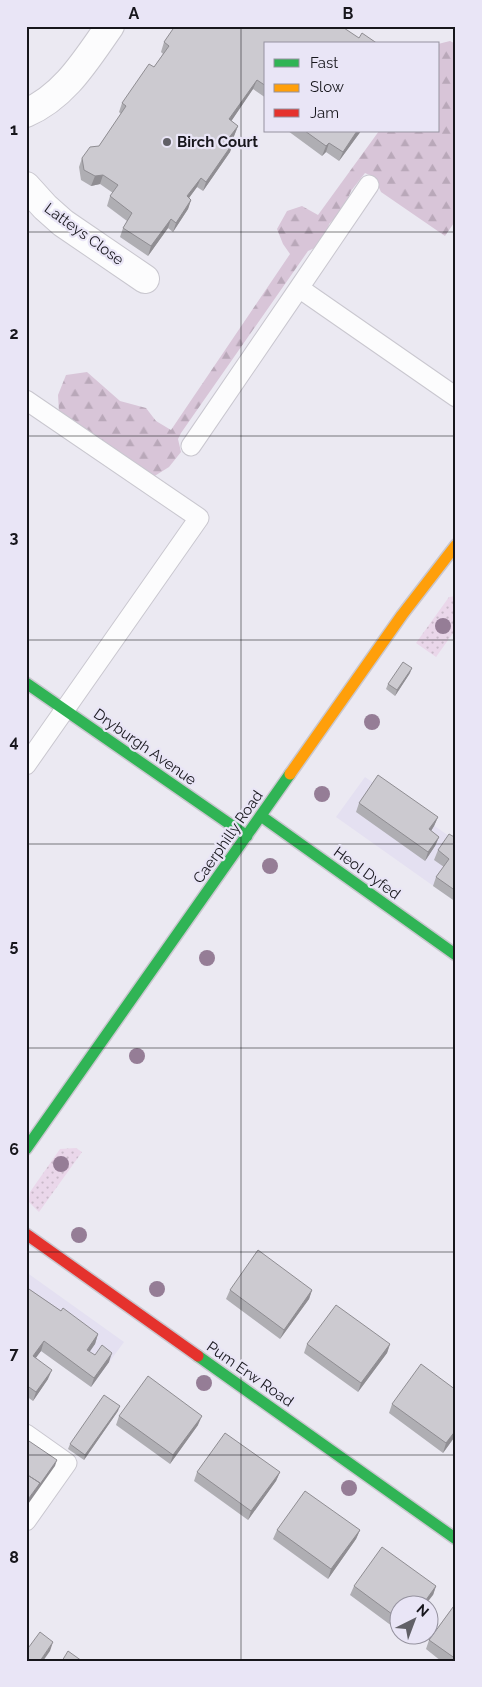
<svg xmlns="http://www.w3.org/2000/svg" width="482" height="1687" font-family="Raleway,sans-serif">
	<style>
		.built { fill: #e4e0f1 }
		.grass { fill: url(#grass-dots) }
		.forest { fill: url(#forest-firs) }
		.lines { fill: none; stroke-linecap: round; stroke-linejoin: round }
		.lane-casing { stroke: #c9c7cf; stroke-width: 21 }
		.street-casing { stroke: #c9c7cf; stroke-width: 30 }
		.fast-casing { stroke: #c9c7cf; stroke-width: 14 }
		.slow-casing { stroke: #c9c7cf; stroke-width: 14 }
		.jam-casing { stroke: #c9c7cf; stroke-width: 14 }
		.lane { stroke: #fcfcfd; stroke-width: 19 }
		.street { stroke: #fcfcfd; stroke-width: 28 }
		.fast { stroke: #30b455; stroke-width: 11 }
		.slow { stroke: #ff9f0a; stroke-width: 11 }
		.jam { stroke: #e5322d; stroke-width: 11 }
		.tree { fill: #957d96 }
		.wall { fill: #afaeb3 }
		.shaded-wall { fill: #8f8d92 }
		.building { fill: #cccad0; stroke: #8f8d92 }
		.grid { fill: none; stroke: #17161c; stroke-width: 1; stroke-opacity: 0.55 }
		.poi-dot { fill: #616067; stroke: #e9e5f6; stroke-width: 2 }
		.labels { text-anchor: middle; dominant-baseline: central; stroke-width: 4.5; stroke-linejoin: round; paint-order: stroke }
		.poi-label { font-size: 15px; font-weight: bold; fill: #17161c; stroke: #e9e5f6; text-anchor: start }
		.street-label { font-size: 15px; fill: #17161c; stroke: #e9e5f6 }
		.neatline { fill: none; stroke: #17161c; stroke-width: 2 }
		.grid-label { font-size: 16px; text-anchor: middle; font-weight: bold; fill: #17161c }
	</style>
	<defs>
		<pattern id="grass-dots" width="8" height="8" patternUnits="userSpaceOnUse" patternTransform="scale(1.25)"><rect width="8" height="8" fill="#ead7ea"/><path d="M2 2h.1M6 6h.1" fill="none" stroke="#c8b8c8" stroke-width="1.8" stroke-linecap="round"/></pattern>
		<pattern id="forest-firs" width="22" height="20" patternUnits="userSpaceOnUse" patternTransform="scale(1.25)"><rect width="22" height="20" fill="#d8c5d8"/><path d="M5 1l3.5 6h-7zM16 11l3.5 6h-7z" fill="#b9a8b9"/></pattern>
	</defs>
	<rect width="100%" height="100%" fill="#ebe9f2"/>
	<path class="built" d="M365,777L456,841V902L336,817Z
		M26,1272L124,1342L91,1387L26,1340Z"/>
	<path class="grass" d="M456,596V629L436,657L416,643L449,597Z
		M76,1148L82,1152L39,1212L29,1202L30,1192L60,1149Z"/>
	<path class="forest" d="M450,41L456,44V220L445,236L381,192L374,177L365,173L351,191L343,210L329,224L327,238L319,246L308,251L181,433L178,439L181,452L169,467L153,477L59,412L58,395L66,375L87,372L120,401L146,408L156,421L171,430L290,254L283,244L277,229L287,211L302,206L318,215L379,131H438V44Z"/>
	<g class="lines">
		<g class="lane-casing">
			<path id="lane" d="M369,185L299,288L456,397
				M26,400L199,518L26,765
				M191,446L299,288
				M26,1434L67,1463L26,1521"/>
		</g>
		<g class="street-casing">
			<path id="street" d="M26,113C65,96 86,60 110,26
				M26,186L45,207L63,223L145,279"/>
		</g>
		<g class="fast-casing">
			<path id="fast" d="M26,683L247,836
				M261,816L456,955
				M26,1149L290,774
				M198,1356L456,1539"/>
		</g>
		<g class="slow-casing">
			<path id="slow" d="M290,774L402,615L456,545"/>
		</g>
		<g class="jam-casing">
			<path id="jam" d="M26,1234L198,1356"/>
		</g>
		<use href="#lane" class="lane"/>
		<use href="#street" class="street"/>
		<use href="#fast" class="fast"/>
		<use href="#slow" class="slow"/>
		<use href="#jam" class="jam"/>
	</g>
	<g class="tree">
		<circle cx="443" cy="626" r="8"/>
		<circle cx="372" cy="722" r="8"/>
		<circle cx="322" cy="794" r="8"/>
		<circle cx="270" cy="866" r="8"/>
		<circle cx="207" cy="958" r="8"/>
		<circle cx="137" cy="1056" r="8"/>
		<circle cx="61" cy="1164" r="8"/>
		<circle cx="79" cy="1235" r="8"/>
		<circle cx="157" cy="1289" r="8"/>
		<circle cx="204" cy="1383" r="8"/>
		<circle cx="349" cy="1488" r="8"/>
	</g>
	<path class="wall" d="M359,38L378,44H266V98L253,89L231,121L238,126L234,136L231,141L233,143L230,152L203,191L197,187L189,198L191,200L188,209L173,232L168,228L148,256L120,237L123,228L127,221L107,206L110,196L113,193L100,184L91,186L81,180L79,167L82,158L99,146L121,114L119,112L122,103L154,67L163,54L161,52L164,42Z
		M288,131H361L339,161L326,152L322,156Z
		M410,673L395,696L386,689L388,684Z
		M359,803L438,817L434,826L431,831L439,837L435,846L425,861L356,812Z
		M456,838V902L433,886L436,877L444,867L434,860L438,850Z
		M26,1287L61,1311L98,1334L95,1344L89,1352L109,1362L91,1387L41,1351L35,1358L48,1379L33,1401L26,1396Z
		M230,1290H312L309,1299L280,1339L226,1299Z
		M307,1344H390L387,1353L358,1392L304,1353Z
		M392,1404L456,1435L443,1453L389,1413Z
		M118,1411L84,1460L68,1449L70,1444Z
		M119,1416L198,1425L170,1464L116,1425Z
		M197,1472H280L276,1481L248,1520L194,1481Z
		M277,1530H360L356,1539L328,1579L273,1539Z
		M354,1586H436L433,1595L400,1604V1632L350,1595Z
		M456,1603V1661H441L426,1649L429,1640Z"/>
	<path class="shaded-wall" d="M257,80L253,89L226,129L229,119Z
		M238,126L234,136L225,148L228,139Z
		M357,131H361L339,161L343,152Z
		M233,143L230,152L203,191L206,182Z
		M329,143L326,152L322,156L326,146Z
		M103,175L100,184L91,186L95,176Z
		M201,178L197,187L183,206L187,196Z
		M191,200L188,209L173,232L176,223Z
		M171,219L168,228L148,256L151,246Z
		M412,668L410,673L395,696L397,690Z
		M438,817L434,826L426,839L429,829Z
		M439,837L435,846L425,861L428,852Z
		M312,1290L309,1299L280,1339L284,1330Z
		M98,1334L95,1344L84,1360L87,1350Z
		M44,1341L41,1351L30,1366L33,1356Z
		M390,1344L387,1353L358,1392L361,1383Z
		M112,1353L109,1362L91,1387L94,1378Z
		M52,1370L48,1379L33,1401L36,1392Z
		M120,1406L118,1411L84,1460L85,1455Z
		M202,1416L198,1425L170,1464L173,1455Z
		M456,1430V1435L443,1453L446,1443Z
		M57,1460L55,1466L26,1507V1502Z
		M280,1472L276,1481L248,1520L251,1511Z
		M360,1530L356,1539L328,1579L331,1569Z
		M436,1586L433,1595L426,1604H423Z
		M53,1642L50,1651L43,1661H40Z"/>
	<path class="building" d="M175,26H341L359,38L362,33L378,44H266V86L257,80L229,119L238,126L228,139L233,143L206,182L201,178L187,196L191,200L176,223L171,219L151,246L123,228L132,213L110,196L118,185L103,175L95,176L84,170L82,158L90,147L99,146L126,106L122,103L149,64L154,67L169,46L164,42Z
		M305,131H357L343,152L329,143L326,146Z
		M403,662L412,668L397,690L388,684Z
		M378,775L438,817L429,829L439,837L428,852L359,803Z
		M449,834L456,838V891L436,877L449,859L438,850Z
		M258,1250L312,1290L284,1330L230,1290Z
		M26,1287L61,1311L63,1308L98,1334L87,1350L95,1355L102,1345L112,1353L94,1378L44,1341L33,1356L52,1370L36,1392L26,1385Z
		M336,1305L390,1344L361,1383L307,1344Z
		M421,1364L456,1390V1430L446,1443L392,1404Z
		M148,1376L202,1416L173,1455L119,1416Z
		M104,1395L120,1406L85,1455L70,1444Z
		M225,1433L280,1472L251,1511L197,1472Z
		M26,1439L57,1460L38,1487L40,1483L26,1474Z
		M26,1474L40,1483L26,1502Z
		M305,1491L360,1530L331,1569L277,1530Z
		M382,1547L436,1586L423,1604H400V1620L354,1586Z
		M456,1603V1659L429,1640Z
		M40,1632L53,1642L40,1661H26V1651Z
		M68,1651L82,1661H62Z"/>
	<path class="grid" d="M241,26V1661M26,232H456M26,436H456M26,640H456M26,844H456M26,1048H456M26,1252H456M26,1455H456"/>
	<circle class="poi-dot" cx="167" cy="142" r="5"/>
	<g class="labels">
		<g class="poi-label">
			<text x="177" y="142">Birch Court</text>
		</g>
		<g class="street-label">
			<text transform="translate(84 234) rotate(36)">Latteys Close</text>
			<text transform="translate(145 747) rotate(35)">Dryburgh Avenue</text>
			<text transform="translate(228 837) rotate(-55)">Caerphilly Road</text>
			<text transform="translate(367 873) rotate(36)">Heol Dyfed</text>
			<text transform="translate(250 1374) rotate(35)">Pum Erw Road</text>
		</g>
	</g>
	<rect width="482" height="1687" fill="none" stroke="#e9e5f6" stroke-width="55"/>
	<rect x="264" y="42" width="175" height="90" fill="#e9e5f6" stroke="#95929f"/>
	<rect x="274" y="59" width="25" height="8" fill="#30b455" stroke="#95929f"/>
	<text x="310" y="68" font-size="15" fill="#17161c">Fast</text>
	<rect x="274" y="84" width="25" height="8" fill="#ff9f0a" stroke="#95929f"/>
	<text x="310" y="92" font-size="15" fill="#17161c">Slow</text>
	<rect x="274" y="109" width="25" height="8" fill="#e5322d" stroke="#95929f"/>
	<text x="310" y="118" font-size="15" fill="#17161c">Jam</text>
	<g transform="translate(414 1620) rotate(42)"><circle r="24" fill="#e9e5f6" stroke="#95929f"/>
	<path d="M0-4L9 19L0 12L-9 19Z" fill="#616067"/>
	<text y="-8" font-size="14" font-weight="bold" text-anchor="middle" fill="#17161c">N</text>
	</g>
	<rect x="28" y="28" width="426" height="1632" class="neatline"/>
	<g class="grid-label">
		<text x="134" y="19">A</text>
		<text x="348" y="19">B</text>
		<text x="14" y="135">1</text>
		<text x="14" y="339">2</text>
		<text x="14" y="543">3</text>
		<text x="14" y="747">4</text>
		<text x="14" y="951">5</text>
		<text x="14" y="1155">6</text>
		<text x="14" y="1359">7</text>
		<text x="14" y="1563">8</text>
	</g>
</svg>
